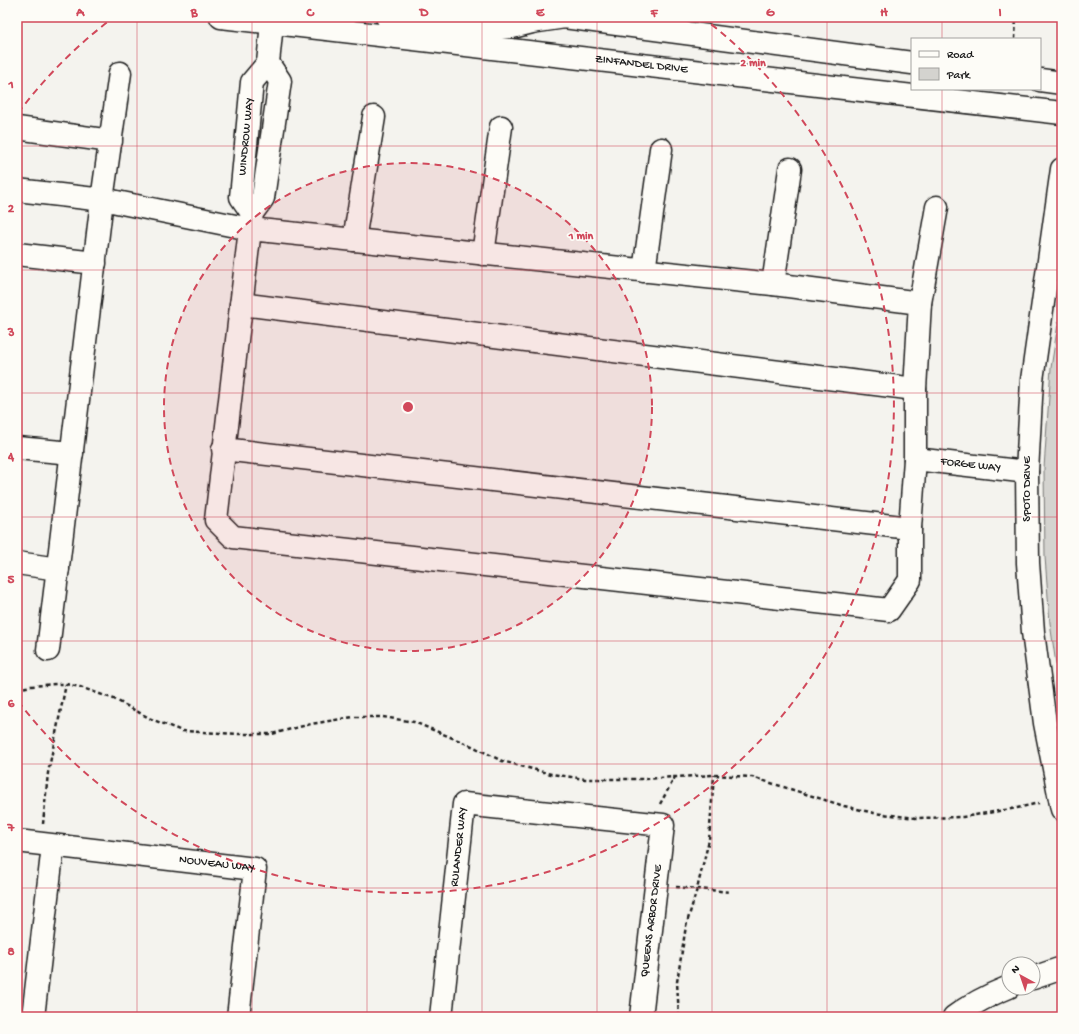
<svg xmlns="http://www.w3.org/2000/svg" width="1079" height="1034" font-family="'Gochi Hand',sans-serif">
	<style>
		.green { fill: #d4d3cf; stroke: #787876 }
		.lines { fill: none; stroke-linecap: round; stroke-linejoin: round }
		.street-casing { stroke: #1c1c1c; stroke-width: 25 }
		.secondary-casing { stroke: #1c1c1c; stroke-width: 25 }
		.path { stroke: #1c1c1c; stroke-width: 2.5; stroke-dasharray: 4 3; stroke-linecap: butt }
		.street { stroke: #fdfcf7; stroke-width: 22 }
		.secondary { stroke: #fdfcf7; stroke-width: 22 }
		.grid { fill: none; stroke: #d1495b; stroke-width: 1; stroke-opacity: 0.55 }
		.ring { fill: none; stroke: #d1495b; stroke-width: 2; stroke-dasharray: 7 5 }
		.labels { text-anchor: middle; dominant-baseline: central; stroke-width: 3.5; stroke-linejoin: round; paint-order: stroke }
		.street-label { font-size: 12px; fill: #1c1c1c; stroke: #fdfcf7 }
		.centre { fill: #d1495b; stroke: #fdfcf7; stroke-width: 2 }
		.ring-label { font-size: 12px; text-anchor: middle; font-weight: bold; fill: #d1495b; stroke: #fdfcf7; stroke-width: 3.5; stroke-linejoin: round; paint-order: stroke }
		.neatline { fill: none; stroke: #d1495b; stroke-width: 1.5 }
		.grid-label { font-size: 13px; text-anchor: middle; font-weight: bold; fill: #d1495b }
	</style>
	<rect width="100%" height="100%" fill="#f4f3ee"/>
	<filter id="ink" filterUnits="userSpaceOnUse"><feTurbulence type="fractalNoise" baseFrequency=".025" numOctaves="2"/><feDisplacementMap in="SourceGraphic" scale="8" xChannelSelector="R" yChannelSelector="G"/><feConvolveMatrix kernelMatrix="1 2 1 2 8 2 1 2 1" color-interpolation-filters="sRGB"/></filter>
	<g filter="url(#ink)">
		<path class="green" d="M1062,298V705L1050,623L1045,557L1044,468L1051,368Z"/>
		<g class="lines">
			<g class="street-casing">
				<g id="street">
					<path d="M17,128L111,141"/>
					<path d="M1062,169L1032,380L1027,472L1028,563L1033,632L1045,723L1062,809"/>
					<path d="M17,190L112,201L250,229L773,284L920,303L915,389V459L910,528V580L889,610L233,537L216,520L250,229L252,213L263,198L280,81L268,63"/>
					<path id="s1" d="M252,213L241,197L252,82L268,63L272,23"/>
					<path d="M354,240L374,117"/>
					<path d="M17,254L95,263"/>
					<path d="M483,254L501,127"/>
					<path d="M644,271L661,149"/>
					<path d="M773,284L790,169"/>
					<path d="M920,303L937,207"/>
					<path d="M241,304L915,389"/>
					<path d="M17,448L72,453"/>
					<path d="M223,449L910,528"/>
					<path id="s2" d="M915,459L1027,472"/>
					<path d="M17,563L58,569"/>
					<path d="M48,650L102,200L120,73"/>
					<path id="s3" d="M17,841L255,869L238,1017"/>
					<path d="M1033,978L1062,968"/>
					<path d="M33,1017L53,846"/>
					<path id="s4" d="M441,1017L464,804L663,825L641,1017"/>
					<path d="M954,1017C971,1004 989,995 1009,987"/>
				</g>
			</g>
			<g class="secondary-casing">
				<g id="secondary">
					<path id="s5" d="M221,17L1062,113"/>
					<path d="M387,17L485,27H512L532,22L565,17"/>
					<path d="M564,17L912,63"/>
					<path d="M1040,80L1062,83"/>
				</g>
			</g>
			<path class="path" d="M1015,39L1016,17
				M17,689L31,686L56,684H66L80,687L114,699L151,719L182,731L239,734H272L311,724L353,717H383L414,722L472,746L502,761L551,774L585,779H644L675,777L714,775L752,777L844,806L874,813L916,818L963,817L1017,808L1039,803
				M660,804L675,777
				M43,824L48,773L66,684
				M676,887L731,892
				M679,1017L677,982L686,926L697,889L709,840L714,775"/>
			<use href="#street" class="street"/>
			<use href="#secondary" class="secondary"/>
		</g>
	</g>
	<path class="grid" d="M137,17V1017M252,17V1017M367,17V1017M482,17V1017M597,17V1017M712,17V1017M827,17V1017M942,17V39M942,89V1017M17,146H1062M17,270H1062M17,393H1062M17,517H1062M17,641H1062M17,764H1062M17,888H1062"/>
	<circle cx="408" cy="407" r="244" fill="#d1495b" fill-opacity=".12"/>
	<g class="ring">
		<circle cx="408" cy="407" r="244"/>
		<path d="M18 113A488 488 0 0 1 114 17M702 17A488 488 0 1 1 18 701"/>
	</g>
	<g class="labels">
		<g class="street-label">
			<text stroke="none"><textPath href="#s5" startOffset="423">ZINFANDEL DRIVE</textPath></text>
			<text stroke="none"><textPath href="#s1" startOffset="80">WINDROW WAY</textPath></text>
			<text stroke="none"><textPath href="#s2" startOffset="56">FORGE WAY</textPath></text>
			<text transform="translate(1028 489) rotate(-90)">SPOTO DRIVE</text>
			<text stroke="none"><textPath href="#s4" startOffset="171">RULANDER WAY</textPath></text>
			<text stroke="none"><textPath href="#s3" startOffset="201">NOUVEAU WAY</textPath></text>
			<text transform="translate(652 921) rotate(-83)">QUEENS ARBOR DRIVE</text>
		</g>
	</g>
	<circle cx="408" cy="407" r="6" class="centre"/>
	<g class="ring-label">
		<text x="753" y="66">2 min</text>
		<text x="581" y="239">1 min</text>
	</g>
	<rect width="1079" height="1034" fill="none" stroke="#fdfcf7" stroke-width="44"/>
	<rect x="911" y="38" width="130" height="52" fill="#fdfcf7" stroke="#a3a29f"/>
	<rect x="919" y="51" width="20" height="6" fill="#fdfcf7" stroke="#a3a29f"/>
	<text x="947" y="58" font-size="12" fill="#1c1c1c">Road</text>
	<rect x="919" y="68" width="20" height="12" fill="#d4d3cf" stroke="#a3a29f"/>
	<text x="947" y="78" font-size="12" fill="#1c1c1c">Park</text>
	<g transform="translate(1021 976) rotate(320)"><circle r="19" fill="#fdfcf7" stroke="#a3a29f"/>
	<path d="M0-3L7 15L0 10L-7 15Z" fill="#d1495b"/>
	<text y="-6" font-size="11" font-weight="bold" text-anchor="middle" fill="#1c1c1c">N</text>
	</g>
	<rect x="22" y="22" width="1035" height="990" class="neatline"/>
	<g class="grid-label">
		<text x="80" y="16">A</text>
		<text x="194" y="16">B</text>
		<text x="310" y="16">C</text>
		<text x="424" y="16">D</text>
		<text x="540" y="16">E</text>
		<text x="654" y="16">F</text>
		<text x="770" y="16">G</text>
		<text x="884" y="16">H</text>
		<text x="1000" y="16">I</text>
		<text x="11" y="88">1</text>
		<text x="11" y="212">2</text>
		<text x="11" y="336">3</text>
		<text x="11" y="460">4</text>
		<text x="11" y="583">5</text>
		<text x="11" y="707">6</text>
		<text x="11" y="831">7</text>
		<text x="11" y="955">8</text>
	</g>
</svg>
